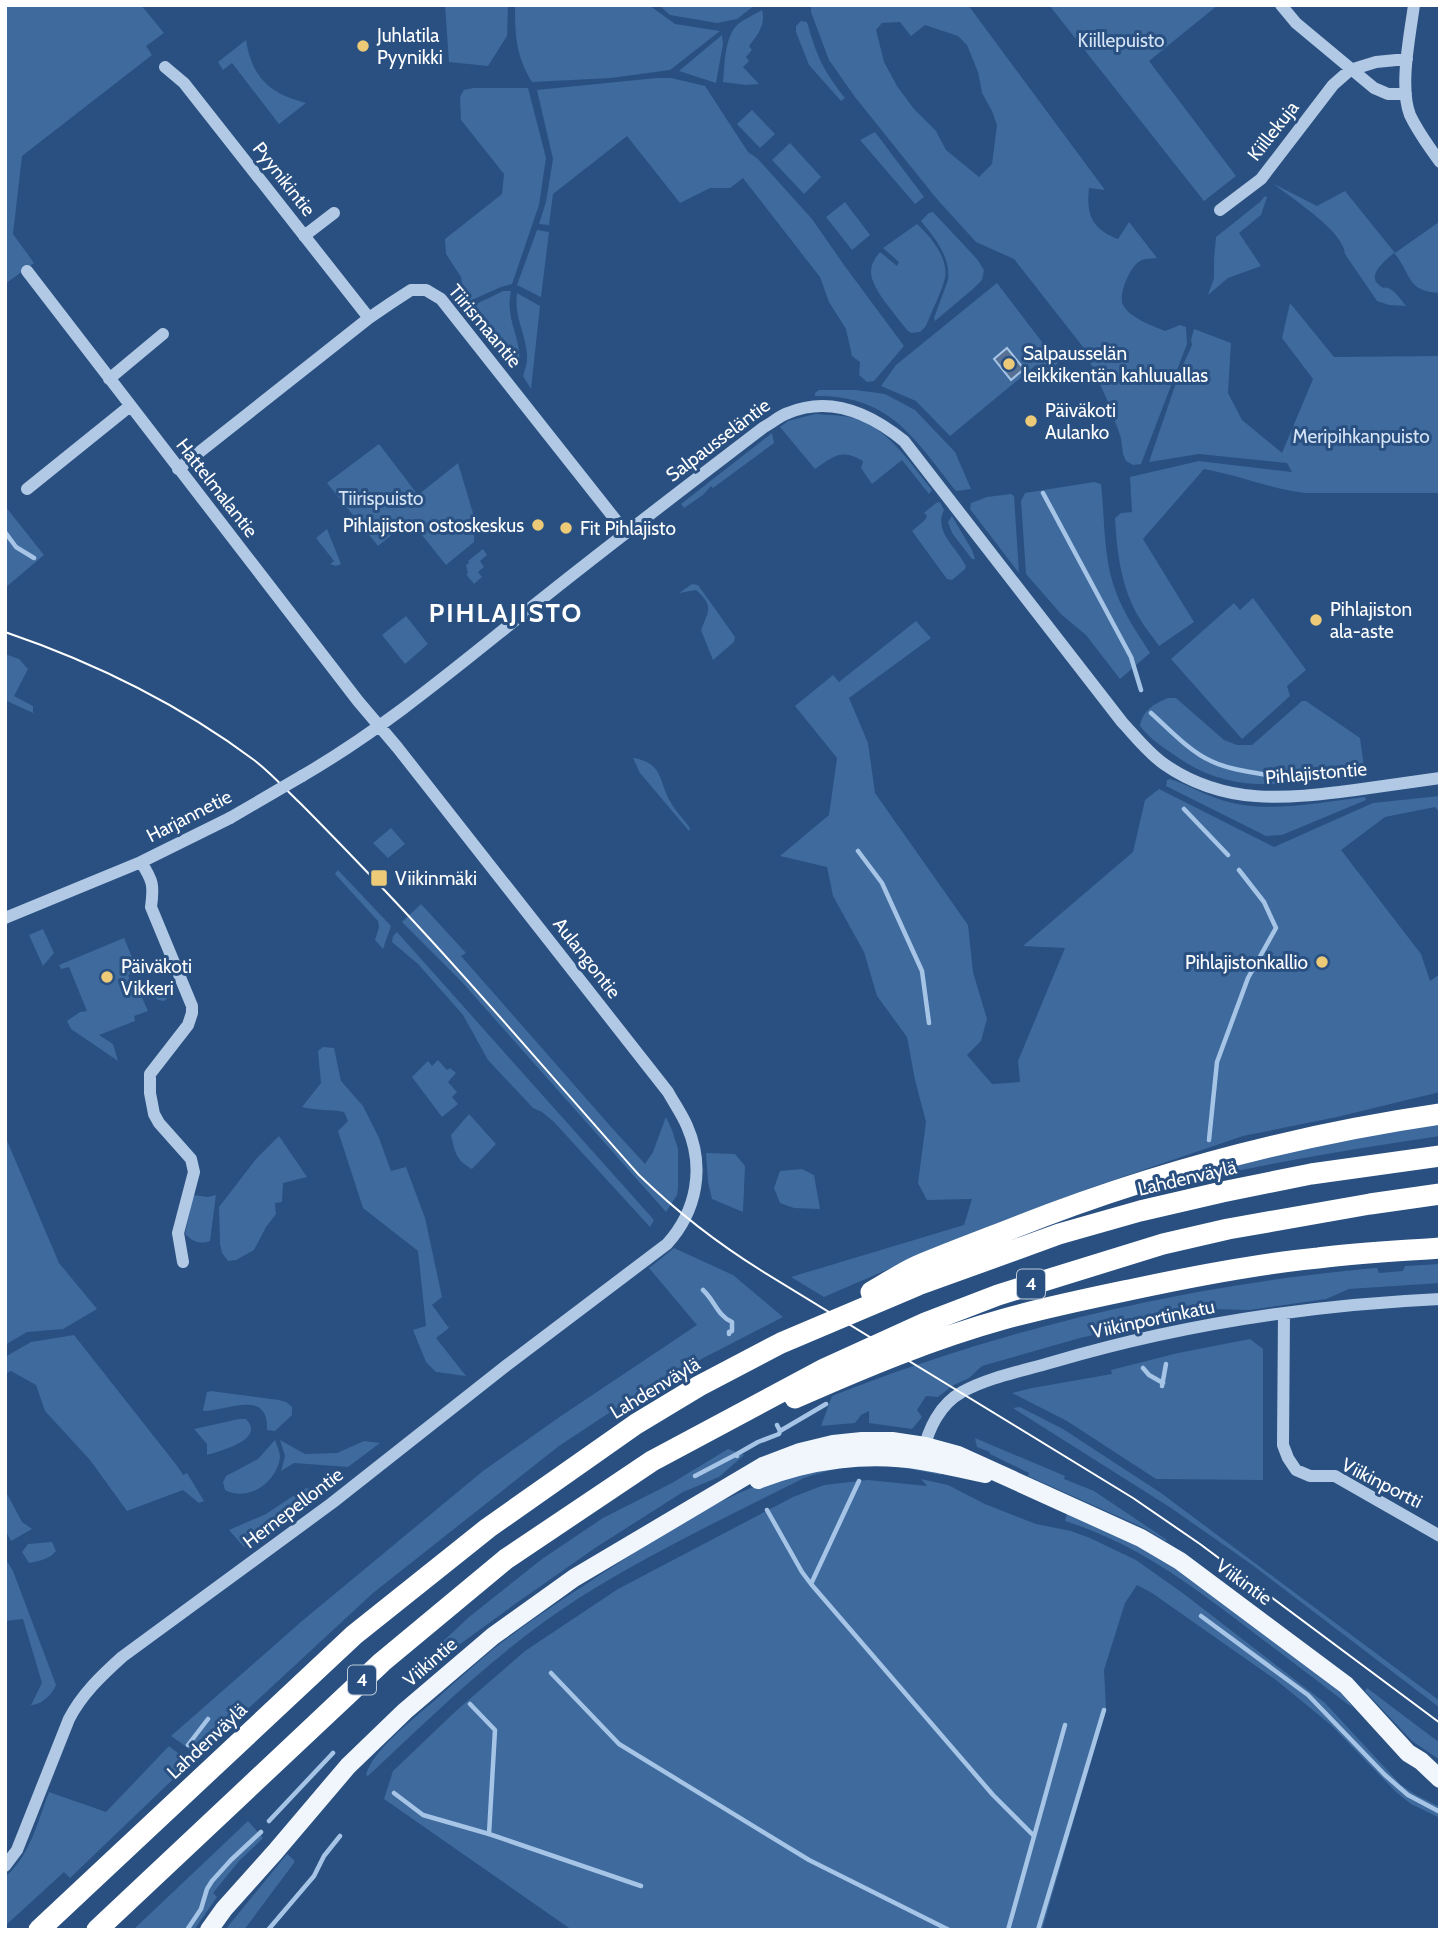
<svg xmlns="http://www.w3.org/2000/svg" width="1445" height="1935" font-family="Cabin,sans-serif">
	<style>
		.green { fill: #3e6a9d; fill-rule: evenodd }
		.water { fill: #567193; stroke: #a6c4e6; stroke-width: 2 }
		.lines { fill: none; stroke-linecap: round; stroke-linejoin: round }
		.stream { stroke: #a6c4e6; stroke-width: 4.5 }
		.minor { stroke: #b1c9e5; stroke-width: 12 }
		.major { stroke: #f1f6fd; stroke-width: 18 }
		.highway { stroke: #fff; stroke-width: 21 }
		.tram { stroke: #fff; stroke-width: 2 }
		.minor-bridge { stroke: #b1c9e5; stroke-width: 12 }
		.poi-dot { fill: #ecca78; stroke: #295080; stroke-width: 2.5 }
		.labels { text-anchor: middle; dominant-baseline: central; stroke-width: 6; stroke-linejoin: round; paint-order: stroke }
		.shield { fill: #295080; stroke: #bfcad9; stroke-width: 2 }
		.shield-label { font-size: 18px; font-weight: bold; fill: #fff }
		.poi-label { font-size: 19px; fill: #fff; stroke: #295080; text-anchor: start }
		.park-label { font-size: 19px; fill: #d4e3f5; stroke: #295080 }
		.street-label { font-size: 19px; fill: #fff; stroke: #295080 }
		.district-label { font-size: 26px; font-weight: bold; letter-spacing: 2px; fill: #fff; stroke: #295080 }
	</style>
	<rect width="100%" height="100%" fill="#295080"/>
	<path class="green" d="M5,5H141L164,33L146,46L152,55L22,156L13,234L34,263L5,284Z
		M445,5H508L507,36L488,66L449,62Z
		M515,5H649L675,24L720,31L670,70L611,78L532,82C516,56 515,36 515,5Z
		M659,5H755L737,19L717,23L670,15Z
		M811,5H968L1105,190L1089,188C1086,215 1092,229 1118,239L1129,222L1157,258C1152,259 1144,258 1140,261C1130,266 1118,295 1123,305C1130,318 1151,325 1165,331L1180,325L1186,327L1187,344L1141,464L1133,465L1126,461L1123,454L1121,438L1109,404L1083,347L1014,259L976,242L936,198L855,97L829,60L811,12ZM900,22L911,36L925,25L958,36L967,45L978,72L982,93L992,111L997,125L992,164L979,177L946,150L936,131L914,109L897,86L884,62L876,30L882,23Z
		M1049,5H1218L1149,61L1236,176L1204,201Z
		M762,10C766,24 758,35 749,46L752,50L746,57L749,61L743,67L759,84L746,85L723,82C725,64 724,39 737,25C744,19 754,15 762,10Z
		M801,21L807,22C817,57 823,70 845,98L841,101L809,65L796,32V26Z
		M722,35L723,44L716,83L679,71Z
		M246,40C252,78 270,94 306,103L279,124L232,63L223,70L218,62Z
		M657,78H671L705,86L748,152L758,159L812,219L844,265L904,346L874,381L867,382L859,375L860,362L852,356L846,329L829,302L820,277L743,178L730,188H710L680,203L627,136L553,194L549,225L539,224L546,202L553,159L537,90Z
		M473,88H528L546,158L539,205L512,284L501,287L465,303L461,277L446,254L445,239L502,194L504,174L461,120L460,97L464,90Z
		M752,110L775,134L760,148L737,124Z
		M875,132L924,197L915,204L860,140Z
		M790,143L821,177L804,194L772,160Z
		M1274,184L1317,206L1345,191L1395,253L1439,222L1440,293C1405,291 1413,275 1394,253C1387,259 1366,275 1379,285C1386,291 1382,285 1390,289C1396,292 1402,301 1406,306L1389,305L1377,301L1345,254C1344,231 1292,199 1274,184Z
		M1265,196L1267,197L1261,215L1239,233L1261,266L1228,278L1208,295L1214,278V259L1216,237L1260,202Z
		M845,202L870,235L852,250L826,217Z
		M933,212L977,259L984,270L982,280L973,289L935,321L934,318L948,280C951,257 934,237 921,221L929,213Z
		M917,224C930,236 949,258 945,278C941,294 932,310 926,326L920,332L911,333L907,330C897,316 871,289 871,272C871,264 875,258 880,252L897,266L899,262L883,248Z
		M537,230L549,232L541,297L517,285Z
		M997,283L1058,363L1045,374L1036,365L950,436L916,401L881,386L896,365Z
		M503,291H511C504,322 525,341 518,368L468,308Z
		M517,293L540,306L531,389L523,376C525,369 528,361 527,354C525,331 514,318 517,293Z
		M1290,303L1334,357L1440,356V493H1305C1271,489 1238,475 1204,469L1143,539L1194,622L1159,646C1153,637 1145,628 1140,619C1121,588 1117,553 1115,518L1121,513L1132,512L1130,477L1199,461L1292,472L1287,463L1199,454L1149,462L1179,374L1192,345L1191,340L1194,329L1231,343L1228,393L1242,420L1282,453L1313,379L1282,338Z
		M819,390H856L885,394L915,410L955,452L971,489L956,491C914,438 890,395 815,396V393Z
		M815,414C828,415 842,415 854,418C889,429 910,463 932,490L929,494L902,460L872,484L861,468L863,461C841,448 834,456 815,469L780,427L788,421Z
		M772,433L774,443L713,488L711,486L703,495L684,508L681,504Z
		M379,444L418,495L458,463L475,520L474,542L446,565L410,520L378,546L327,483Z
		M1094,482L1101,484C1105,519 1103,559 1116,592C1124,614 1138,634 1150,653L1120,679L1086,635L1062,615L1026,574L1021,501L1025,493Z
		M1011,494L1014,496L1019,573L970,509L971,503L987,497Z
		M940,502L944,510C933,531 957,548 966,566L965,569L952,580L947,579L912,531L925,520L927,516L924,513L936,503Z
		M5,506L44,555L5,588Z
		M952,516L972,550L975,559H972L952,533L948,522Z
		M327,529L341,564L336,566L330,564L334,561L316,538Z
		M483,549L487,555L480,561L484,567L478,572L482,577L474,584L466,574L468,573L466,565L469,563L468,561Z
		M692,584L698,585L735,637L734,642L713,660L701,630C709,610 714,606 696,590L679,593Z
		M1253,598L1306,670L1287,686L1290,696L1242,739L1171,659L1234,603L1240,610Z
		M406,616L428,644L405,664L382,635Z
		M916,621L931,638L849,698L868,743L875,793L968,925L973,972L987,1019L981,1041L967,1055L992,1084L1020,1082L1018,1061L1065,948L1023,946L1133,852L1145,800L1159,789L1274,847L1373,803L1440,796V813L1435,807L1385,817L1341,850L1421,954L1430,981L1440,974V1092L1337,1117L1243,1136L1093,1187L974,1232L824,1297L791,1277L964,1225L972,1199L927,1200L918,1183L926,1122L915,1080L907,1037L877,996L864,952L833,896L827,867L780,856L829,815L837,758L795,706L833,675L839,682Z
		M5,654L19,659L28,669L14,696L33,706V713L5,700Z
		M1168,698H1176L1224,740L1237,745H1252L1302,701H1306L1360,738L1365,774C1295,782 1234,800 1173,754C1161,746 1149,738 1140,726C1142,711 1155,703 1168,698Z
		M633,758C663,763 658,779 670,801C675,811 684,819 690,828L689,831L640,773Z
		M1170,779C1189,785 1206,796 1225,801C1270,814 1320,802 1365,797L1366,800L1282,835L1266,836L1166,786L1167,780Z
		M391,828L405,844L388,858L373,843Z
		M338,870L391,926L383,949L375,940L379,927L378,921L335,874Z
		M421,904L466,953L461,956L476,973L612,1128L645,1164L653,1152L666,1117L672,1130L678,1149V1188L677,1195L666,1212L461,981L402,922Z
		M43,929L54,953L43,966L29,935Z
		M397,932L654,1220L650,1227L554,1122L542,1112L533,1108L488,1060L463,1015L418,964L392,942L393,936Z
		M124,938L134,962L136,961L140,970L128,975L131,982L140,979L145,986L158,984L165,991L172,989L174,993L164,1001L158,1000L148,992L140,993L148,1011L134,1016L135,1021L99,1035L113,1044L118,1061L71,1029L67,1021L80,1012L87,1011L69,967L61,969L59,965Z
		M323,1047L334,1048L341,1081L363,1106L379,1138L391,1171L406,1167L425,1218L442,1297L432,1305L449,1328L436,1338L466,1376L436,1372L426,1362L413,1330L426,1326L418,1251L363,1208L338,1131L348,1121L344,1112C330,1109 317,1111 302,1107L321,1083L318,1051Z
		M438,1060L447,1070L450,1068L456,1073L448,1082L457,1092L452,1097L458,1104L442,1117L412,1077L428,1061L432,1066Z
		M469,1114L496,1144L472,1169C456,1160 455,1153 451,1135Z
		M1440,1119V1136C1328,1152 1219,1173 1109,1198L1224,1164Z
		M5,1136L59,1263L97,1309L63,1329L27,1332L5,1345Z
		M279,1136L307,1177L283,1183L282,1202L275,1203L276,1214L266,1227L254,1250L236,1260L228,1261L222,1253L220,1244L219,1207L256,1159Z
		M706,1153L735,1154L745,1166L743,1212L712,1199L708,1182Z
		M802,1169L814,1175L820,1209L794,1208L780,1203L774,1188L780,1171Z
		M193,1195L208,1197L216,1195L210,1241C200,1245 192,1241 185,1234Z
		M674,1248L733,1275L783,1317L682,1369L612,1411L559,1446L373,1593L198,1755L171,1736L302,1621L483,1471L561,1416L697,1325L649,1268Z
		M1440,1264V1283L1349,1289L1326,1299L1249,1310L1213,1309L1158,1320L1080,1338L982,1366L969,1378L952,1386L938,1397L926,1396L917,1410L922,1417L912,1429L869,1423V1411L861,1415L855,1423L821,1426L832,1396C1002,1329 1184,1286 1365,1269L1377,1268L1379,1273L1403,1271L1405,1266Z
		M74,1335L178,1467L183,1475L187,1473L204,1501L199,1503L183,1490L127,1511L90,1460L45,1411L36,1385L11,1371L5,1374V1357L31,1342Z
		M1250,1339L1263,1349V1480L1156,1479L1067,1421L1012,1393L1032,1388L1112,1374L1111,1370L1178,1353Z
		M211,1391L279,1400L286,1402L292,1407V1415L275,1431L267,1430C269,1388 226,1411 204,1411L203,1410L207,1392Z
		M1020,1407L1063,1429L1161,1493L1440,1701V1708L1251,1564L1171,1508L1013,1408Z
		M239,1419H246C266,1440 221,1450 207,1455V1444L194,1429Z
		M975,1438L1065,1476L1064,1479L1094,1491L1167,1540L1166,1541L1144,1528L1028,1476L1029,1473L990,1454V1452L977,1447Z
		M275,1440C277,1446 280,1452 280,1457C277,1483 248,1502 225,1490L223,1482L226,1476L258,1459Z
		M280,1440L305,1454L337,1453L364,1441L380,1443L348,1467L294,1463L281,1471L285,1456Z
		M728,1449L744,1455L719,1477L683,1492L595,1548L515,1604L448,1653L437,1647L469,1617L542,1559L603,1518L672,1483Z
		M856,1461L895,1462L942,1469L941,1475C925,1472 908,1468 892,1466C863,1463 831,1468 804,1478C728,1516 651,1553 579,1598C501,1648 435,1713 368,1776L366,1775C372,1751 413,1719 433,1702C454,1683 475,1664 497,1646C536,1616 578,1589 620,1562C658,1537 697,1512 739,1493C777,1476 815,1465 856,1461Z
		M921,1479L948,1485L985,1504L1036,1524L1071,1531L1090,1538L1136,1560L1184,1594L1325,1703L1401,1785L1416,1795L1440,1807V1818L1411,1804L1396,1792L1331,1725L1276,1680L1152,1593L1137,1585L1125,1603L1104,1670L1106,1709L1042,1930H572L384,1799L393,1771L457,1710L525,1651L618,1589L793,1497L824,1485L868,1480L927,1486Z
		M307,1488L311,1490L313,1493L311,1496L244,1547L229,1530L266,1514L302,1490Z
		M5,1490L22,1522L32,1529L11,1541L5,1530Z
		M1067,1514L1141,1547L1168,1563L1340,1689L1353,1708C1316,1680 1278,1651 1241,1623C1184,1580 1134,1543 1065,1521Z
		M52,1542L56,1551C50,1559 39,1561 29,1563L22,1552L28,1544Z
		M5,1558L13,1571L56,1685C52,1695 41,1705 31,1705L42,1683L23,1619L5,1621Z
		M1367,1688L1440,1743V1760L1412,1741L1365,1691Z
		M169,1746L190,1763L70,1878L64,1872L5,1926V1877C30,1856 38,1821 49,1792L106,1812Z
		M248,1821L263,1838L239,1861L213,1893L217,1897L194,1930H133Z
		M287,1854L294,1860V1863L244,1930H225Z"/>
	<path class="water" d="M1007,348L1024,369L1011,380L994,359Z"/>
	<g class="lines">
		<path class="stream" d="M1043,493L1131,657L1141,690
			M5,532L16,547L34,558
			M1151,713C1169,729 1190,752 1211,761C1232,771 1258,773 1280,777
			M1184,809L1228,855
			M858,851L882,883L922,971L929,1023
			M1209,1140L1217,1062L1248,978L1276,928L1264,902L1239,870
			M703,1290C715,1301 717,1315 732,1322V1331L729,1332V1334
			M1143,1368L1149,1375L1163,1383
			M1162,1386L1166,1364
			M780,1431L826,1404
			M737,1456V1454L758,1442L779,1434L780,1431L777,1425
			M695,1476L737,1454
			M767,1510L802,1572L811,1584L993,1795L1034,1836
			M811,1584L859,1481
			M1201,1616L1308,1695L1385,1775L1408,1795L1440,1812
			M551,1673L619,1744L809,1860L949,1930
			M470,1704L495,1730L489,1834L641,1886
			M188,1745L208,1719
			M394,1793L423,1815L489,1834
			M269,1821L333,1753
			M187,1930L201,1909L207,1889L212,1881L231,1860L261,1832
			M268,1930L314,1876L324,1856L340,1836
			M1008,1930L1065,1725
			M1038,1930L1104,1710"/>
		<path class="minor" d="M1281,5L1296,23L1374,88L1388,94H1406
			M1414,5C1410,35 1399,87 1410,115C1418,132 1429,147 1440,162
			M165,67L184,83L369,318
			M1220,210L1261,179L1333,85L1350,70L1376,62L1407,59
			M304,236L334,213
			M109,379L163,334
			M178,469L369,318L391,303L411,290H426L441,299L626,533
			M27,489L130,406
			M302,776C385,728 459,665 533,606C609,545 687,486 764,427C772,423 779,416 788,413C831,395 871,414 904,441L1122,722C1135,736 1148,753 1164,764C1224,806 1286,799 1355,790C1383,786 1411,782 1440,778
			M141,862C153,881 154,885 151,907L192,1006V1013L188,1025L150,1074V1093L154,1114L159,1123L191,1159L194,1172L178,1233L183,1262
			M5,918L141,862L230,818
			M1284,1313L1283,1445L1288,1458L1296,1470L1310,1476H1335L1440,1536
			M923,1453C928,1429 940,1404 962,1392C989,1377 1023,1371 1053,1362C1178,1325 1309,1305 1440,1299
			M5,1866L17,1850L69,1719C82,1694 101,1676 122,1657L332,1503L507,1365L667,1244C697,1211 705,1167 687,1126C682,1114 674,1103 668,1092L397,747L358,701L27,271"/>
		<path class="major" d="M758,1480C809,1460 867,1452 922,1461C943,1464 964,1470 985,1474
			M209,1930L224,1909L275,1852L348,1766L405,1711L493,1636L574,1578L763,1466L800,1452L833,1444L862,1441H892L925,1446L958,1455L1141,1538L1180,1561L1346,1685L1408,1753L1421,1761L1440,1779"/>
		<path class="highway" d="M871,1292C886,1284 901,1273 917,1266C948,1253 980,1241 1011,1229C1151,1173 1290,1136 1440,1114
			M795,1398C863,1368 932,1339 1004,1319C1047,1307 1091,1298 1134,1289C1195,1276 1256,1264 1318,1258C1358,1253 1399,1251 1440,1248
			M39,1930L354,1635L488,1528L636,1424L699,1386L781,1343L918,1285L1059,1234L1140,1211L1222,1192L1311,1174L1440,1156
			M97,1930L382,1662L506,1559L652,1461L824,1369L925,1323L998,1295L1163,1244L1228,1229L1370,1204L1440,1194"/>
		<path class="tram" d="M5,632C93,662 179,704 254,760C271,773 285,789 300,803C324,827 347,851 370,875C463,972 550,1075 639,1175C677,1212 717,1243 762,1271L1133,1498L1200,1544L1440,1723"/>
		<path class="minor-bridge" d="M230,818L302,776"/>
	</g>
	<g class="poi-dot">
		<circle cx="363" cy="46" r="7"/>
		<circle cx="1009" cy="364" r="7"/>
		<circle cx="1031" cy="421" r="7"/>
		<circle cx="538" cy="525" r="7"/>
		<circle cx="566" cy="528" r="7"/>
		<circle cx="1316" cy="620" r="7"/>
		<rect x="370" y="869" width="18" height="18" rx="3.5"/>
		<circle cx="1322" cy="962" r="7"/>
		<circle cx="107" cy="977" r="7"/>
	</g>
	<g class="labels">
		<g class="shield">
			<rect x="1017" y="1269.5" width="28" height="29" rx="5"/>
			<rect x="348" y="1665.5" width="28" height="29" rx="5"/>
		</g>
		<g class="shield-label">
			<text x="1031" y="1284">4</text>
			<text x="362" y="1680">4</text>
		</g>
		<g class="poi-label">
			<text x="377" y="35">Juhlatila<tspan x="377" dy="22">Pyynikki</tspan></text>
			<text x="1023" y="353">Salpausselän<tspan x="1023" dy="22">leikkikentän kahluuallas</tspan></text>
			<text x="1045" y="410">Päiväkoti<tspan x="1045" dy="22">Aulanko</tspan></text>
			<text x="524" y="525" text-anchor="end">Pihlajiston ostoskeskus</text>
			<text x="580" y="528">Fit Pihlajisto</text>
			<text x="1330" y="609">Pihlajiston<tspan x="1330" dy="22">ala-aste</tspan></text>
			<text x="395" y="878">Viikinmäki</text>
			<text x="1308" y="962" text-anchor="end">Pihlajistonkallio</text>
			<text x="121" y="966">Päiväkoti<tspan x="121" dy="22">Vikkeri</tspan></text>
		</g>
		<g class="park-label">
			<text x="1121" y="40">Kiillepuisto</text>
			<text x="1361" y="436">Meripihkanpuisto</text>
			<text x="381" y="498">Tiirispuisto</text>
		</g>
		<g class="street-label">
			<text transform="translate(1273 131) rotate(-52)">Kiillekuja</text>
			<text transform="translate(284 179) rotate(52)">Pyynikintie</text>
			<text transform="translate(485 326) rotate(50)">Tiirismaantie</text>
			<text transform="translate(718 440) rotate(-37)">Salpausseläntie</text>
			<text transform="translate(217 488) rotate(52)">Hattelmalantie</text>
			<text transform="translate(1316 773) rotate(-5)">Pihlajistontie</text>
			<text transform="translate(189 816) rotate(-27)">Harjannetie</text>
			<text transform="translate(587 958) rotate(52)">Aulangontie</text>
			<text transform="translate(1187 1178) rotate(-13)">Lahdenväylä</text>
			<text transform="translate(1153 1319) rotate(-12)">Viikinportinkatu</text>
			<text transform="translate(655 1388) rotate(-31)">Lahdenväylä</text>
			<text transform="translate(1382 1483) rotate(27)">Viikinportti</text>
			<text transform="translate(293 1508) rotate(-37)">Hernepellontie</text>
			<text transform="translate(1244 1582) rotate(36)">Viikintie</text>
			<text transform="translate(430 1662) rotate(-41)">Viikintie</text>
			<text transform="translate(207 1741) rotate(-43)">Lahdenväylä</text>
		</g>
		<g class="district-label">
			<text x="506" y="613">PIHLAJISTO</text>
		</g>
	</g>
	<rect width="1445" height="1935" fill="none" stroke="#ffffff" stroke-width="14"/>
</svg>
